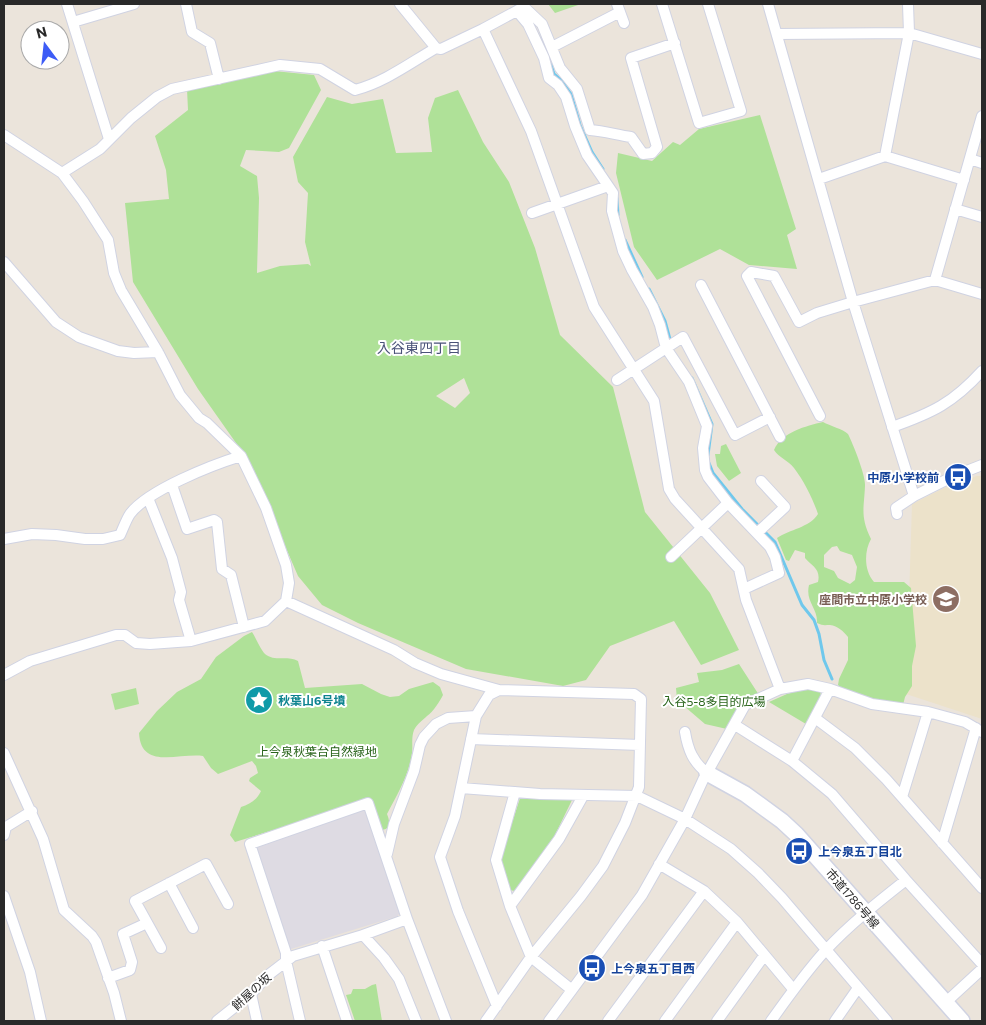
<svg xmlns="http://www.w3.org/2000/svg" width="986" height="1025" font-family="Commissioner,'Noto Sans JP',sans-serif">
	<style>
		.industrial { fill: #dedbe3 }
		.education { fill: #ece2ca }
		.green { fill: #afe198; fill-rule: evenodd }
		.lines { fill: none; stroke-linecap: round; stroke-linejoin: round }
		.stream { stroke: #6fc8ec; stroke-width: 3 }
		.street-casing { stroke: #d0d3e2; stroke-width: 12 }
		.secondary-casing { stroke: #d0d3e2; stroke-width: 18 }
		.street { stroke: #fff; stroke-width: 10 }
		.secondary { stroke: #fff; stroke-width: 15 }
		.labels { text-anchor: middle; dominant-baseline: central; stroke-width: 4; stroke-linejoin: round; paint-order: stroke }
		.transit-label { font-size: 12px; font-weight: bold; fill: #164399; stroke: #fff; text-anchor: start }
		.education-label { font-size: 12px; font-weight: bold; fill: #785e54; stroke: #fff; text-anchor: end }
		.culture-label { font-size: 12px; font-weight: bold; fill: #0d838f; stroke: #fff; text-anchor: start }
		.park-label { font-size: 12px; fill: #29641b; stroke: #fff }
		.street-label { font-size: 12px; fill: #292929; stroke: #fff }
		.neighbourhood-label { font-size: 14px; fill: #4a5278; stroke: #fff }
	</style>
	<rect width="100%" height="100%" fill="#ebe4db"/>
	<path class="industrial" d="M362,810L367,812L400,912L398,916L291,949L287,947L255,848L257,844Z"/>
	<path class="education" d="M977,476H982V719L906,694L912,504L950,485Z"/>
	<path class="green" d="M548,4H581L555,13Z
		M274,71L314,75L321,90L289,148L279,152L246,150L240,166L257,176L259,198L257,273L280,266L308,264L311,266L305,242L308,193L298,182L293,157L327,97L352,104L383,99L396,153L432,152L428,118L435,98L458,90L483,142L509,182L535,248L560,335L613,387L645,512L710,593L739,650L701,665L674,621L610,646L586,680L563,686L466,669L358,623L322,605L298,576L248,460L198,389L133,282L125,203L169,199L166,170L155,136L188,110L187,89L242,79ZM464,378L470,393L455,408L436,396Z
		M760,115L796,229L787,235L797,269L749,265L720,249L657,280L634,247L616,173L618,153L652,161L673,142L680,145L699,129Z
		M823,422C830,426 843,429 848,434C853,444 866,476 865,486C864,509 860,516 871,539C864,551 864,571 874,582H904L911,588L916,646L912,666V686L905,697L903,705L895,706L842,689L838,685L839,679L848,660V637C843,631 838,626 830,625C825,625 823,626 817,623C818,608 805,602 809,585L818,582C821,569 812,566 805,558V553L795,550L789,561L786,560L777,538C790,529 809,528 818,514C813,499 804,481 794,468C788,460 779,458 774,450C782,432 806,426 823,422ZM837,546L840,551L852,555L857,567L855,580L850,584L838,578L834,571L824,567V555L832,547Z
		M726,444L741,473L729,481L717,466L715,454H720L721,446Z
		M252,632C256,638 260,649 265,654C274,662 288,655 298,661L305,688L362,684L381,694L390,697L399,696L409,689L433,682L440,687L443,695C440,701 433,712 427,716C422,721 418,723 414,730C411,738 413,746 412,753C409,775 397,795 387,814C390,821 391,830 381,830L369,800L235,842L230,835L241,807C250,804 257,800 261,791L249,781L250,778L258,773L256,766L252,761L218,774L211,768L203,756C178,753 141,770 139,733L157,711L177,692L201,679L216,657L244,636Z
		M739,664L759,695L727,729L705,724L677,700L676,688L699,682L697,673L722,670Z
		M136,688L139,704L115,710L111,694Z
		M808,688L820,690L821,696L806,724L769,702L787,694Z
		M521,795L571,797L572,800L555,835L515,891L509,890L500,860Z
		M376,984L382,1021H355L346,995L351,994L353,989H365L372,985Z"/>
	<g class="lines">
		<path class="stream" d="M516,4V5
			M547,52L554,74L561,80L571,94L580,125L592,152L603,169
			M617,198L618,215
			M625,240L642,277
			M649,289L665,321L671,343
			M692,378L712,424L708,455
			M709,463L713,473L742,509L775,542L802,605L814,620L819,634L824,660L832,679"/>
		<g class="street-casing">
			<path id="street" d="M67,4L109,139
				M186,4L192,32L210,43L219,79
				M400,4L436,48L441,49L483,29L531,131L594,307L654,401L669,489L675,499L739,569L746,600L780,689
				M617,4L624,23
				M662,4L699,123L741,111L708,4
				M768,4L853,302L914,496
				M517,11L528,24L544,58L549,78L558,85L566,97L575,126L587,155L613,193L612,211L623,251L632,270L653,307L660,325L666,348L689,382L707,426L703,448L705,470L708,477L728,503L770,547L775,557L779,573L744,589
				M73,22L134,4
				M483,29L524,7L542,24L560,68L577,89L590,130C604,131 617,135 631,137L643,154L652,153L657,147L631,58L675,43
				M777,34L909,33L982,54
				M552,47L620,12
				M4,135L62,173L83,201L108,240L114,273L121,290L158,352L180,395L199,418L207,423L241,456L266,508L286,565L289,583L286,601L265,621L191,641L150,644L136,643L125,635H116L30,661L4,675
				M885,156L909,33L908,4
				M970,159L982,163
				M62,173L100,149L131,118L157,97L172,89L280,65L320,69L355,90C385,82 410,63 436,48
				M819,179L885,156L964,180
				M955,209L982,217
				M532,213L608,186
				M4,262L56,322L79,337L118,351L134,353L158,352
				M935,280L982,116
				M701,285L780,437
				M617,380L683,337L735,435L770,417
				M820,416L747,276L751,272L774,276L799,322L817,313L853,302L935,280L982,294
				M892,427C932,413 953,403 982,371
				M172,485L187,529L214,520L217,522L222,569L231,575L244,627
				M148,498L172,558L181,592L179,600L191,641
				M897,514L896,508L914,496L954,476L982,465
				M757,533L785,507L761,481
				M4,539L32,534L56,535L85,539H103L120,535C123,529 126,520 130,514C148,490 212,465 241,456
				M671,557L728,503
				M286,601L394,650L415,663L441,674L499,690L634,694L641,699L639,787L625,823L603,866L581,896L531,957L486,1021
				M815,718L855,748L886,779L982,888
				M735,725L792,761L832,794L906,880L982,964
				M685,732C688,750 693,762 707,773
				M471,739L640,745
				M4,753L43,839L64,910L92,936L96,942L114,993L121,1021
				M792,761L830,689
				M461,788L540,794L637,796L685,819L731,849L758,873L782,898L887,1021
				M515,792L496,860L510,906L531,957L572,990
				M902,797L928,712
				M4,835L6,827L32,811
				M942,843L976,728
				M387,854L394,824L414,771L420,745L424,737L436,724L448,718L476,716
				M659,864L704,891L737,922L793,989
				M169,883L193,928
				M4,896L30,972L41,1021
				M510,906L559,839L583,796
				M407,919L446,1021
				M363,935L384,958L399,979L416,1021
				M322,946L347,1021
				M161,948L135,901L206,864L228,904
				M108,978L130,970L132,962L123,934L147,923
				M251,994L257,1021
				M945,1003L982,969
				M497,1006L458,911L440,857L455,816L476,716L489,695L499,690
				M217,1021L251,994L267,976L293,956L363,935L407,919L368,803L250,844L286,953V961L300,1021
				M549,1021L642,895L685,819L703,780L745,705L780,689L808,684L830,689L872,704L928,712L965,722L982,732
				M608,1021L704,891
				M665,1021L737,922
				M717,1021L764,956
				M771,1021C788,997 805,973 825,951C849,925 878,902 906,880
				M835,1021L858,988"/>
		</g>
		<g class="secondary-casing">
			<path id="secondary" d="M707,773L745,794L782,821L796,834L962,1021"/>
		</g>
		<use href="#street" class="street"/>
		<use href="#secondary" class="secondary"/>
	</g>
	<defs>
		<g id="bus-disc" transform="scale(1.4375)"><circle r="9.5" fill="#1a4fb4" stroke="#fff"/><path d="M-5-6H5V4H4V6H2V4H-2V6H-4V4H-5ZM-3.5-4V0h7V-4ZM-3.5 1.2v1.5H-2V1.2ZM2 1.2v1.5H3.5V1.2Z" fill="#fff"/></g>
		<g id="school-disc" transform="scale(1.4375)"><circle r="9.5" fill="#8d6e63" stroke="#fff"/><path d="M0-5L7-2L0 1L-7-2ZM-4 1L0 2.5L4 1V4Q0 6-4 4Z" fill="#fff"/></g>
		<g id="sight-disc" transform="scale(1.4375)"><circle r="9.5" fill="#0f9aa8" stroke="#fff"/><path d="M0-6L1.8-2.2L6-1.7L2.9 1.2L3.7 5.4L0 3.3L-3.7 5.4L-2.9 1.2L-6-1.7L-1.8-2.2Z" fill="#fff"/></g>
	</defs>
	<g fill-rule="evenodd">
		<use href="#bus-disc" x="958" y="477"/>
		<use href="#school-disc" x="946" y="599"/>
		<use href="#sight-disc" x="259" y="700"/>
		<use href="#bus-disc" x="799" y="851"/>
		<use href="#bus-disc" x="592" y="968"/>
	</g>
	<g class="labels">
		<g class="transit-label">
			<text x="939" y="477" text-anchor="end">中原小学校前</text>
			<text x="818" y="851">上今泉五丁目北</text>
			<text x="611" y="968">上今泉五丁目西</text>
		</g>
		<g class="education-label">
			<text x="927" y="599">座間市立中原小学校</text>
		</g>
		<g class="culture-label">
			<text x="278" y="700">秋葉山6号墳</text>
		</g>
		<g class="park-label">
			<text x="714" y="701">入谷5-8多目的広場</text>
			<text x="317" y="751">上今泉秋葉台自然緑地</text>
		</g>
		<g class="street-label">
			<text transform="translate(853 898) rotate(49)">市道1786号線</text>
			<text transform="translate(251 991) rotate(-43)">餅屋の坂</text>
		</g>
		<g class="neighbourhood-label">
			<text x="419" y="347">入谷東四丁目</text>
		</g>
	</g>
	<rect width="986" height="1025" fill="none" stroke="#292929" stroke-width="10"/>
	<g transform="translate(45 45) rotate(345)"><circle r="24" fill="#ffffff" stroke="#a9a9a9"/>
	<path d="M0-4L9 19L0 12L-9 19Z" fill="#3d5cf6"/>
	<text y="-8" font-size="14" font-weight="bold" text-anchor="middle" fill="#292929">N</text>
	</g>
</svg>
